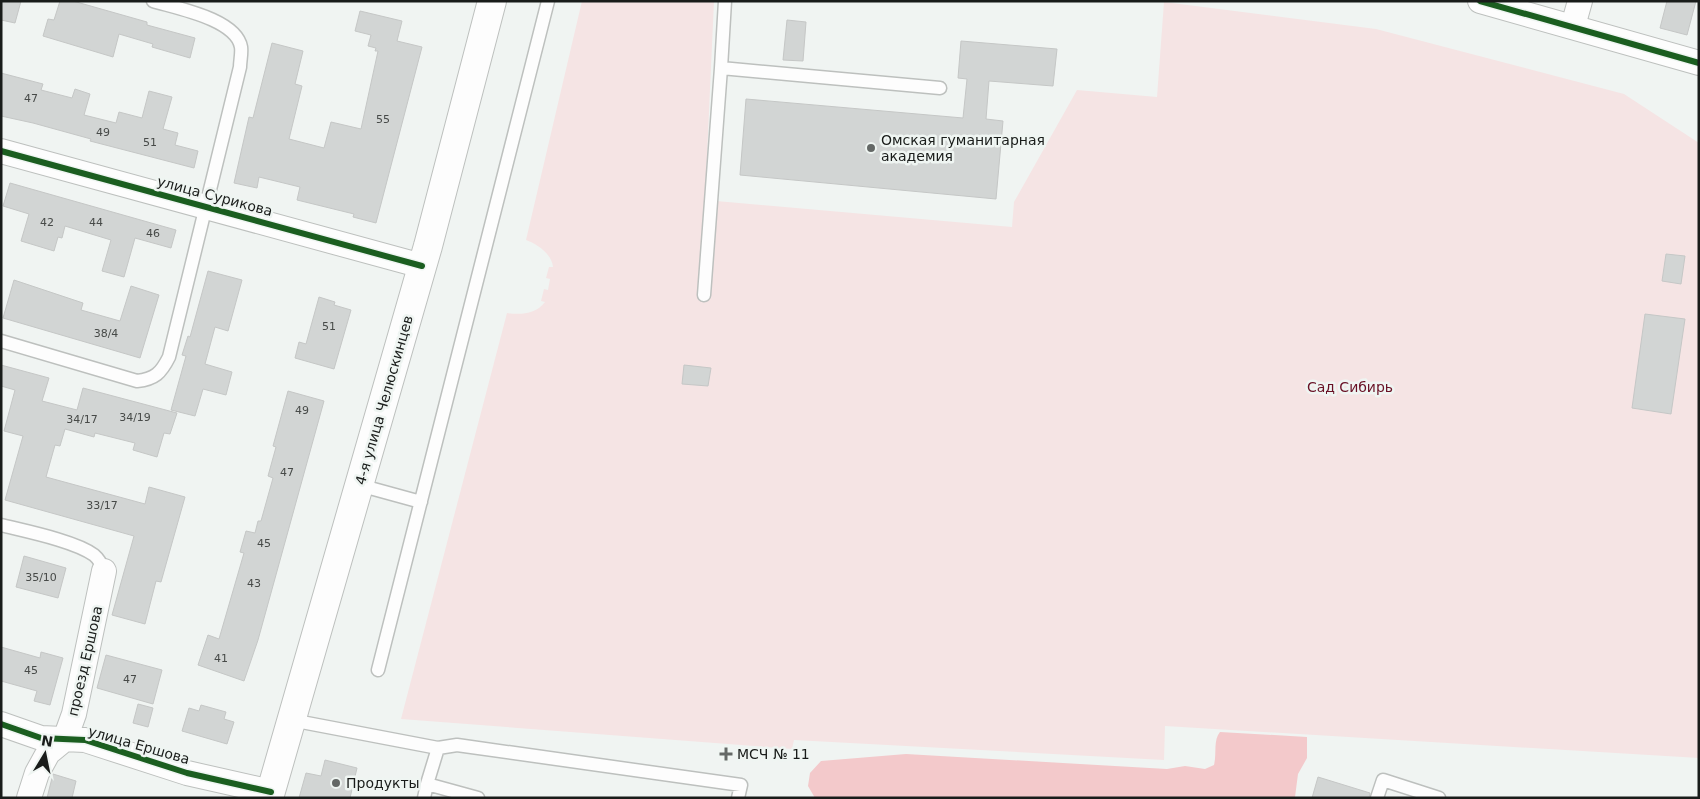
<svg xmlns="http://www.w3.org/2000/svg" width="1700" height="799" font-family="'DejaVu Sans',sans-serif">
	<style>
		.green { fill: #f5e4e4 }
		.forest { fill: #f3c9cb }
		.building { fill: #d2d5d4; stroke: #c5c7c6 }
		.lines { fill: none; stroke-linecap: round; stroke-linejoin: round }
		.lane-casing { stroke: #bdc0be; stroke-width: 15 }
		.street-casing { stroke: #bdc0be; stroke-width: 26 }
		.secondary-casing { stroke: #bdc0be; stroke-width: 30 }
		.lane { stroke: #fdfdfd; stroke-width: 12 }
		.street { stroke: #fdfdfd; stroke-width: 24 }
		.secondary { stroke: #fdfdfd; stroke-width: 28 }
		.cycleway-casing { stroke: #eff5f2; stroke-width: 9 }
		.cycleway { stroke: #1b5e20; stroke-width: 6 }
		.poi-dot { fill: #646866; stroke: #eff5f2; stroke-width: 2 }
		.labels { text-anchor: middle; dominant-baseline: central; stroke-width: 5; stroke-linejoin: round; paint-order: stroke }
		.number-label { font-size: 11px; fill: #474a48 }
		.poi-label { font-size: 14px; fill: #191c1a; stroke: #eff5f2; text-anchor: start }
		.street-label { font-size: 14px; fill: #191c1a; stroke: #eff5f2 }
		.park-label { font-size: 14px; fill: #691125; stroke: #eff5f2 }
	</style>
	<rect width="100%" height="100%" fill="#f0f4f2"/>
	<path class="green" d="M582,1H714L705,200L1012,227L1014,202L1077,90L1157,97L1164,2L1376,29L1624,94L1699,143V758L1165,726L1164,760L794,740L792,749L401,719L507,313C521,315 536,314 545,302L541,301L544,289L548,290L550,279L546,278L549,267H553C552,254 537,244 526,240Z"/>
	<path class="forest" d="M1220,732L1307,737V758L1298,774L1295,797L815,798L808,786L810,773L821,761L906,754L1167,769L1185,766L1205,769L1214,765C1217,754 1213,740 1220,732Z"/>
	<path class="building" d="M1,1H21L15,23L1,20Z
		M60,1H73L147,22V25L195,38L190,58L152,47L153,44L119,34L113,57L43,36L48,19L54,20Z
		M1667,1H1696L1687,35L1660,28Z
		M360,11L402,21L397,41L422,47L376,223L353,217L354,214L297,200L300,187L259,177L257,188L234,183L249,117L253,118L272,43L303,51L295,84L302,86L289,139L324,148L331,122L361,129L378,51H375L376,48L368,46L371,35L355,31Z
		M787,20L806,22L803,61L783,60Z
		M961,41L1057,49L1053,86L989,81L986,119L1003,121L996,199L740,175L746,99L963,118L967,79L958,78Z
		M1,73L43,84L41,90L72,98L75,89L90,94L84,115L116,123L119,112L142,118L149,91L172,97L163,129L178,133L175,145L198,151L194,168L90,141L91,139L33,123L1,116Z
		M10,183L176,230L171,248L135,238L124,277L102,271L111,240L65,226L62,238L58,237L54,251L21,241L29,214L3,206Z
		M1666,254L1685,256L1681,284L1662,281Z
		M208,271L242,280L228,331L215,327L205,364L232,372L226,395L203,389L195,416L171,410L186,356L182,355L188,336L190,337Z
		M14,280L83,303L81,310L120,321L131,286L159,295L140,358L3,318Z
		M319,297L335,302L334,305L351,310L334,369L295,358L299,342L306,344Z
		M1645,314L1685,319L1671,414L1632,408Z
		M1,365L49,378L42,401L77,410L83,388L177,413L170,434L164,433L157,457L133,450L135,443L95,433L94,437L65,429L60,446L55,445L46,477L145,504L149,487L185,497L161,582L156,581L145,624L112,615L134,536L5,500L23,436L4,431L15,390L1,386Z
		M684,365L711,368L708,386L682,384Z
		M288,391L324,401L258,640L244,681L198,665L208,635L219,639L244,553L240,552L246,531L255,533L258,521H261L273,478L268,476L276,447L273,446Z
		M24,556L66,568L58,598L16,587Z
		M1,647L40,658L41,652L63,658L50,705L34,701L37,691L1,681Z
		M106,655L162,670L153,704L97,688Z
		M138,704L153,708L148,727L133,723Z
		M201,705L226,712L224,719L234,722L227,744L182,731L189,708L199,711Z
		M325,760L357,768L350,798H299L306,773L321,776Z
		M53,774L76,781L72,798H47Z
		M1318,777L1370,793L1369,798H1312Z"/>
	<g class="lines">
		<g class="lane-casing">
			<path id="lane" d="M721,68L725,1
				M704,295L721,68L940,88
				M1,341L137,381C155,379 161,373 169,357L240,67C240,61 242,53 241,47C236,19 176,8 153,1
				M359,485L421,502
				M1,525C25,531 75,541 94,555C100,560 102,565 104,571
				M378,670L548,1
				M291,720L438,748L457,745L741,785L738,798
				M438,748L427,784L478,798
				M424,798L427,784
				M1377,798L1383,780L1439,798"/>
		</g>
		<g class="street-casing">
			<path id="street" d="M1480,1L1699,63
				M1573,26L1580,1
				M1,151L422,266
				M1,724L41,738L85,740L187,773L271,792
				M29,798L37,773L48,753L65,739L74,714L104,571"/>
		</g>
		<g class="secondary-casing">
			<path id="secondary" d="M269,798L428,246L492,1"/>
		</g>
		<use href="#lane" class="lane"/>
		<use href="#street" class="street"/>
		<use href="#secondary" class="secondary"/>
		<g class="cycleway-casing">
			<path id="cycleway" d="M1480,1L1699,63
				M1,151L422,266
				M1,724L41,738L85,740L187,773L271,792"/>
		</g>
		<use href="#cycleway" class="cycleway"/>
	</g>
	<g class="poi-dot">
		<circle cx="871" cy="148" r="5"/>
		<path d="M723.5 746.5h5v5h5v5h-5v5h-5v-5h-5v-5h5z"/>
		<circle cx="336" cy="783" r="5"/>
	</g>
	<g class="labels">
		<g class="number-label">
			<text x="31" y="98">47</text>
			<text x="383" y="119">55</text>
			<text x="103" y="132">49</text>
			<text x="150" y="142">51</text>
			<text x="47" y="222">42</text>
			<text x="96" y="222">44</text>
			<text x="153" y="233">46</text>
			<text x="329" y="326">51</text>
			<text x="106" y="333">38/4</text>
			<text x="302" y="410">49</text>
			<text x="135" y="417">34/19</text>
			<text x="82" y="419">34/17</text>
			<text x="287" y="472">47</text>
			<text x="102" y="505">33/17</text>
			<text x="264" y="543">45</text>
			<text x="41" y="577">35/10</text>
			<text x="254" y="583">43</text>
			<text x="221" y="658">41</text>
			<text x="31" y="670">45</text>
			<text x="130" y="679">47</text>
		</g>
		<g class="poi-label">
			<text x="881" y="140">Омская гуманитарная<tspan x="881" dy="16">академия</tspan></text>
			<text x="737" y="754">МСЧ № 11</text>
			<text x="346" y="783">Продукты</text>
		</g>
		<g class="street-label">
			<text transform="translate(215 196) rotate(15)">улица Сурикова</text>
			<text transform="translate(384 400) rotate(-74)">4-я улица Челюскинцев</text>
			<text transform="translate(85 661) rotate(-77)">проезд Ершова</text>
			<text transform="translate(139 745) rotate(16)">улица Ершова</text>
		</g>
		<g class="park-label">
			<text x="1350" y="387">Сад Сибирь</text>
		</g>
	</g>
	<rect width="1700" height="799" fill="none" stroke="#191c1a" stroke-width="5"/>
	<g transform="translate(45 754) rotate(10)" stroke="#eff5f2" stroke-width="4" paint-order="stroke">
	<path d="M0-4L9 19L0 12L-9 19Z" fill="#191c1a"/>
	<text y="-8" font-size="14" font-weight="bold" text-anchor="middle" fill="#191c1a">N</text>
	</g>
</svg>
